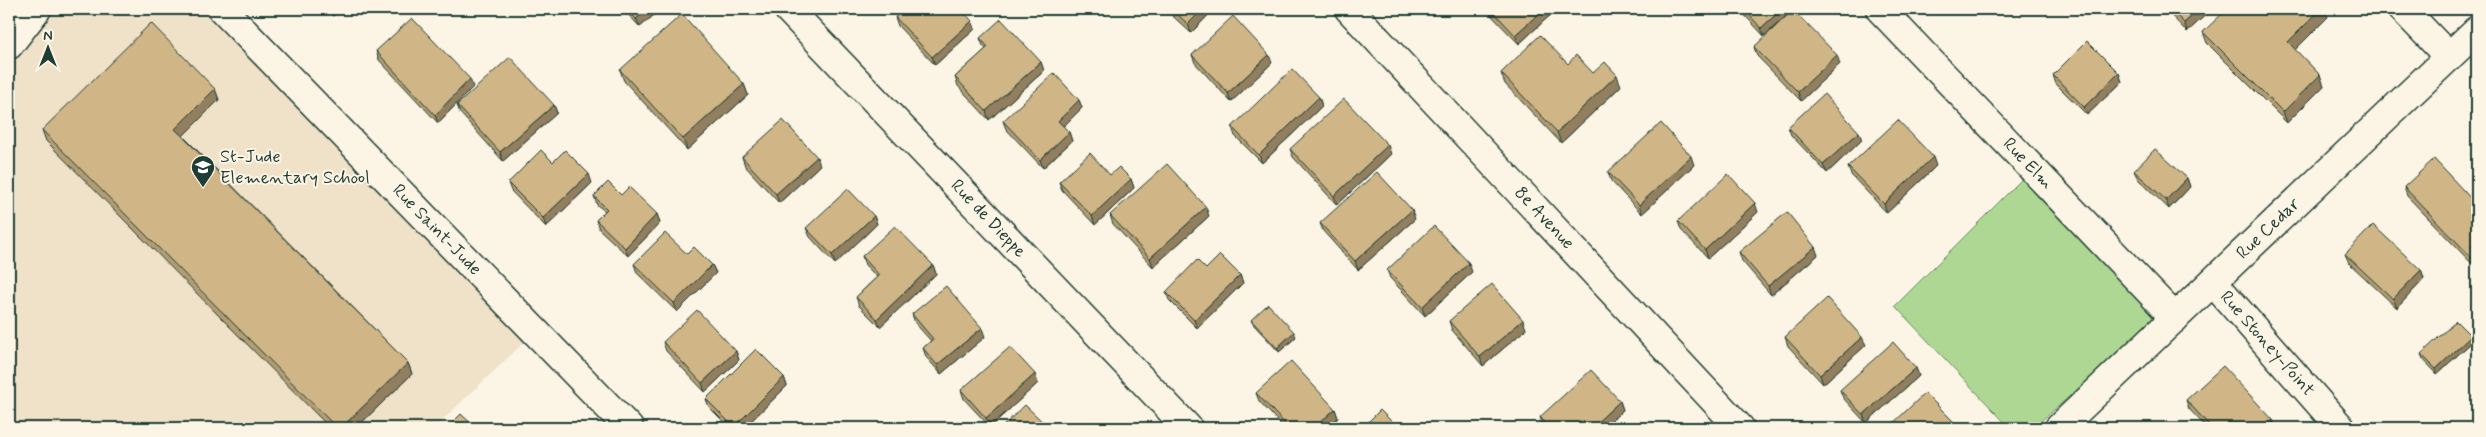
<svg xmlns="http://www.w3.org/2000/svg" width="2486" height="437" font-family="Mynerve,sans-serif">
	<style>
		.built { fill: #efe2c8 }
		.green { fill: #afd794; stroke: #678a64 }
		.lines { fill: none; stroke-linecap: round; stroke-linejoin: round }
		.street-casing { stroke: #1f3d34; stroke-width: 31 }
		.secondary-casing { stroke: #1f3d34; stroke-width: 31 }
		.street { stroke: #fcf5e5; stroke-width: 28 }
		.secondary { stroke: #fcf5e5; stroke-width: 28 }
		.wall { fill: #b39d73; stroke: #1f3d34 }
		.shaded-wall { fill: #927f5e; stroke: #1f3d34 }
		.building { fill: #d0b686; stroke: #1f3d34 }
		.labels { text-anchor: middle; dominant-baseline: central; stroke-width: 4; stroke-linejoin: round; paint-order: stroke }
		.poi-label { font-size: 18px; fill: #1f3d34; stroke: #fcf5e5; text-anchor: start }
		.street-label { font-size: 18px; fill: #1f3d34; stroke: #fcf5e5 }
	</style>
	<rect width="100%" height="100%" fill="#fcf5e5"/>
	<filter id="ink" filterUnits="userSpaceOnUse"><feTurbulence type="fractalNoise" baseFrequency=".02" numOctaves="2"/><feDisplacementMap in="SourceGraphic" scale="10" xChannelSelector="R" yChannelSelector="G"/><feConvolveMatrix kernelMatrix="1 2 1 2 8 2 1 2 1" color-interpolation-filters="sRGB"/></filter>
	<g filter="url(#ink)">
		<path class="built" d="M37,9H222L536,331L434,428H9V45Z"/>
		<path class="green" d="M2026,175L2161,317L2033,428H2010L1895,306Z"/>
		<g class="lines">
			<g class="street-casing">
				<g id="street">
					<path id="s1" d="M222,9L629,428"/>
					<path id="s2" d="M788,9L1188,428"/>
					<path id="s3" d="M1880,9L2175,318"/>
					<path d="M2403,9L2449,57"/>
					<path d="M9,45L37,9"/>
					<path id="s4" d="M2213,282L2341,428"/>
					<path id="s5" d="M2059,428L2477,30"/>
				</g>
			</g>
			<g class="secondary-casing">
				<g id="secondary">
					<path id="s6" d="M1349,9L1740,428"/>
				</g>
			</g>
			<use href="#street" class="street"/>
			<use href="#secondary" class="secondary"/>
		</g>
		<path class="wall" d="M325,9H341L333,16Z
			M623,9H661L640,27Z
			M1165,9H1214L1191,33Z
			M1488,9H1557L1519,44L1489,13Z
			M1739,9H1794L1764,36Z
			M1986,9H1998L1992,15Z
			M2165,9H2212L2187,32Z
			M895,17L972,21L975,29L935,65L898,26Z
			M2328,17L2295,50L2320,75L2324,86L2287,123L2207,43L2203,32Z
			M980,38L1041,62L1044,71L989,120L958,86L955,77L986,49L983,46Z
			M1754,47L1840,64L1801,101L1757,56Z
			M376,51L473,87L438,123L379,60Z
			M1192,55L1272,63L1231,102L1195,63Z
			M1568,64L1593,73L1621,86L1561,143L1505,84L1501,73Z
			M620,70L744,84L748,95L687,150L624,81Z
			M2119,73L2122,82L2087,115L2056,84L2053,75Z
			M215,89L219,100L183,136L408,363L412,374L356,428H330L46,141L42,130Z
			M1319,97L1322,106L1262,163L1235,136L1232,127Z
			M1079,100L1082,108L1063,127L1069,132L1072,141L1043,168L1006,129L1003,121Z
			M457,105H554L557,113L503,161L460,113Z
			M1788,127L1862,140L1827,173L1791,135Z
			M1290,149L1391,154L1337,205L1293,157Z
			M742,157L820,165L779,203L745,166Z
			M1694,165L1642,214L1611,181L1608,172Z
			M1936,166L1887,213L1851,175L1848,167Z
			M2134,171L2187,178L2190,187L2169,209L2138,179Z
			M1110,175L1131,179L1134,188L1095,225L1062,190L1059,182Z
			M508,183H592L546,227L511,191Z
			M2404,187L2477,253V269L2407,196Z
			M621,195L657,214L660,223L628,256L599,229L596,220L605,211L597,205L594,196Z
			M1758,212L1708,258L1681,230L1678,221Z
			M1110,215L1209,216L1153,267L1113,224Z
			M874,216L877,224L835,264L810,237L806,228Z
			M1415,219L1358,270L1323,231L1320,223Z
			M1739,252L1818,255L1771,295L1742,261Z
			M2345,254L2421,270L2424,279L2397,308L2349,263Z
			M862,256L933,265L936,274L880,327L859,306L856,297L877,277L865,265Z
			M634,264L712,265L716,273L677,312L637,273Z
			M1206,269L1240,275L1243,283L1197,328L1169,300L1166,292Z
			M1387,270L1472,272L1425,316L1390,278Z
			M912,314L985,337L941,374L926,357L923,348L931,341L915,323Z
			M1251,320L1296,337L1279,352L1253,324Z
			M1449,321L1526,329L1483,366L1452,330Z
			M1785,337L1866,345L1823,384L1788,346Z
			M2473,341L2437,374L2423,359L2421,354Z
			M663,342L736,351L739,360L705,392L666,351Z
			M1916,368L1919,376L1866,423L1843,398L1840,390Z
			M784,377L787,386L744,428H730L709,407L706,399Z
			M1038,383L990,427L964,399L961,390Z
			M1256,393L1335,409L1338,418L1326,428H1284L1259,401Z
			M2186,400L2273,420L2276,428H2207L2189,409Z
			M1620,401L1623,410L1603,428H1546L1543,426L1540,417Z"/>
		<path class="shaded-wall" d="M330,9H341L333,16Z
			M648,9H661L640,27L636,19Z
			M1203,9H1214L1191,33L1188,24Z
			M1544,9H1557L1519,44L1515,35Z
			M1782,9H1794L1764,36L1761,28Z
			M1990,9H1998L1992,15Z
			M2200,9H2212L2187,32L2184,23Z
			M2321,9H2325L2328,17L2292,53L2288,42Z
			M972,21L975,29L935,65L932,57Z
			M1269,55L1272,63L1231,102L1228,93Z
			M1837,55L1840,64L1801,101L1798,92Z
			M1041,62L1044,71L989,120L986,111Z
			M2119,73L2122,82L2087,115L2084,107Z
			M1617,75L1621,86L1561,143L1557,132Z
			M2320,75L2324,86L2287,123L2283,112Z
			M470,79L473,87L438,123L435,115Z
			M744,84L748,95L687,150L683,139Z
			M215,89L219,100L179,140L175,129Z
			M1319,97L1322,106L1262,163L1259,155Z
			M1079,100L1082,108L1061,129L1058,121Z
			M554,105L557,113L503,161L500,152Z
			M1069,132L1072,141L1043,168L1040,160Z
			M1859,132L1862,140L1827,173L1823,165Z
			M1388,145L1391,154L1337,205L1334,196Z
			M1691,156L1694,165L1642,214L1639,205Z
			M817,157L820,165L779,203L776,194Z
			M1933,157L1936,166L1887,213L1884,204Z
			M589,174L592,183L546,227L543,218Z
			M2187,178L2190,187L2169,209L2166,200Z
			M1131,179L1134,188L1095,225L1092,216Z
			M1755,203L1758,212L1708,258L1705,250Z
			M1206,207L1209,216L1153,267L1150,258Z
			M1412,210L1415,219L1358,270L1355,261Z
			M657,214L660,223L628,256L625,248Z
			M874,216L877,224L835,264L832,255Z
			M2477,240V252L2474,255L2471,246Z
			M1815,247L1818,255L1771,295L1768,286Z
			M1469,263L1472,272L1425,316L1422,307Z
			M712,265L716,273L677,312L674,303Z
			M933,265L936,274L880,327L877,319Z
			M2421,270L2424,279L2397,308L2393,299Z
			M1240,275L1243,283L1197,328L1194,320Z
			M1523,320L1526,329L1483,366L1480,357Z
			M982,328L985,337L941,374L937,365Z
			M1294,332L1296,337L1279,352L1277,348Z
			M2471,336L2473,341L2437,374L2436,369Z
			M1862,337L1866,345L1823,384L1820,375Z
			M736,351L739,360L705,392L702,383Z
			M408,363L412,374L356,428H341Z
			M1916,368L1919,376L1866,423L1863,415Z
			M1035,374L1038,383L990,427L986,418Z
			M784,377L787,386L744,428H734V427Z
			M1620,401L1623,410L1603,428H1591Z
			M1335,409L1338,418L1326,428H1314Z
			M2273,420L2276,428H2264Z"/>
		<path class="building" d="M627,9H648L636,19Z
			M905,9H961L972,21L932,57L895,17Z
			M1171,9H1203L1188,24Z
			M1491,9H1544L1515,35Z
			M1744,9H1782L1761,28Z
			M2170,9H2200L2184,23Z
			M2227,9H2321L2288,42L2320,75L2283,112L2203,32Z
			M1793,10L1837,55L1798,92L1754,47Z
			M682,14L744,84L683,139L620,70Z
			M1233,16L1269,55L1228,93L1192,55Z
			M412,18L470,79L435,115L376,51Z
			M1001,19L1041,62L986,111L955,77L988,47L980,38Z
			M151,23L215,89L175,129L408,363L341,428H337L42,130Z
			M1540,35L1568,64L1576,55L1593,73L1605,62L1617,75L1557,132L1501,73Z
			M2087,41L2119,73L2084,107L2053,75Z
			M510,57L554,105L500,152L457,105Z
			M1292,69L1319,97L1259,155L1232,127Z
			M1054,73L1079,100L1058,121L1069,132L1040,160L1003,121Z
			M1824,94L1859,132L1823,165L1788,127Z
			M1344,99L1388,145L1334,196L1290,149Z
			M783,120L817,157L776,194L742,157Z
			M1898,120L1933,157L1884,204L1848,167Z
			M1661,123L1691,156L1639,205L1608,172Z
			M2155,149L2187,178L2166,200L2134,171Z
			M541,150L553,162L565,150L589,174L543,218L508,183Z
			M1090,153L1110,175L1119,167L1131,179L1092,216L1059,182Z
			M2434,159L2477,205V240L2471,246L2477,253V263L2404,187Z
			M1167,164L1206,207L1150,258L1110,215Z
			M1377,172L1412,210L1355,261L1320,223Z
			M1728,174L1755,203L1705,250L1678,221Z
			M608,182L621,195L629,187L657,214L625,248L596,220L607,209L594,196Z
			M848,189L874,216L832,255L806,228Z
			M1787,212L1815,247L1768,286L1739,252Z
			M2373,225L2421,270L2393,299L2345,254Z
			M895,226L933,265L877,319L856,297L879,275L862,256Z
			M1434,226L1469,263L1422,307L1387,270Z
			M665,233L687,254L694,247L712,265L674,303L634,264Z
			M1220,255L1240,275L1194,320L1166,292L1197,260L1206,269Z
			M1492,284L1523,320L1480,357L1449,321Z
			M946,286L982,328L937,365L923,348L933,339L912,314Z
			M1827,298L1862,337L1820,375L1785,337Z
			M1268,304L1294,332L1277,348L1251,320Z
			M697,310L736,351L702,383L663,342Z
			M2456,321L2471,336L2436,369L2421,354Z
			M1893,342L1916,368L1863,415L1840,390Z
			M1010,347L1035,374L986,418L961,390Z
			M756,349L784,377L734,427L706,399Z
			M1291,361L1335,409L1314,428H1289L1256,393Z
			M2223,366L2273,420L2264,428H2212L2186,400Z
			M1591,370L1620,401L1591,428H1551L1540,417Z
			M1925,393L1960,428H1888Z
			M1025,405L1049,428H1001Z
			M1380,410L1398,428H1362Z
			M461,414L476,428H447Z
			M795,425L799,428H791Z"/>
	</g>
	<defs>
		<g id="school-pin" transform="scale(1.25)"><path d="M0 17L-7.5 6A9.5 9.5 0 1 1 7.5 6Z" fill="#1f3d34" stroke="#fcf5e5"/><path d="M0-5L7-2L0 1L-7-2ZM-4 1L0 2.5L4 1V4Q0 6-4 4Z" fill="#fff"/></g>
	</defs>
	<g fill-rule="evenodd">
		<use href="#school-pin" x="203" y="167"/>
	</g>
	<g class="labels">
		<g class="poi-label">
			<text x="220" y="157">St-Jude<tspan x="220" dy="21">Elementary School</tspan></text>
		</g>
		<g class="street-label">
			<text stroke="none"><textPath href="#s3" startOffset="214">Rue Elm</textPath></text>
			<text stroke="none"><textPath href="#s2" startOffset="290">Rue de Dieppe</textPath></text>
			<text stroke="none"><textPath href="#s6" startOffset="286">8e Avenue</textPath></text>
			<text stroke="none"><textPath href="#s1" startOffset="308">Rue Saint-Jude</textPath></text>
			<text stroke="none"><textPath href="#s5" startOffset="289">Rue Cedar</textPath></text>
			<text stroke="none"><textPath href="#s4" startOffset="82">Rue Stoney-Point</textPath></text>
		</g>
	</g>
	<rect width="2486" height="437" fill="none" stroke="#fcf5e5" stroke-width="30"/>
	<rect x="15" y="15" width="2456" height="407" fill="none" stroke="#1f3d34" stroke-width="2" filter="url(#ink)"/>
	<g transform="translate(48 48)" stroke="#fcf5e5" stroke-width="4" paint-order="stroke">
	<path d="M0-4L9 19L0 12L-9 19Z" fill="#1f3d34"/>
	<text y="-8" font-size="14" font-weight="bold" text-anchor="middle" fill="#1f3d34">N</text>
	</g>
</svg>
